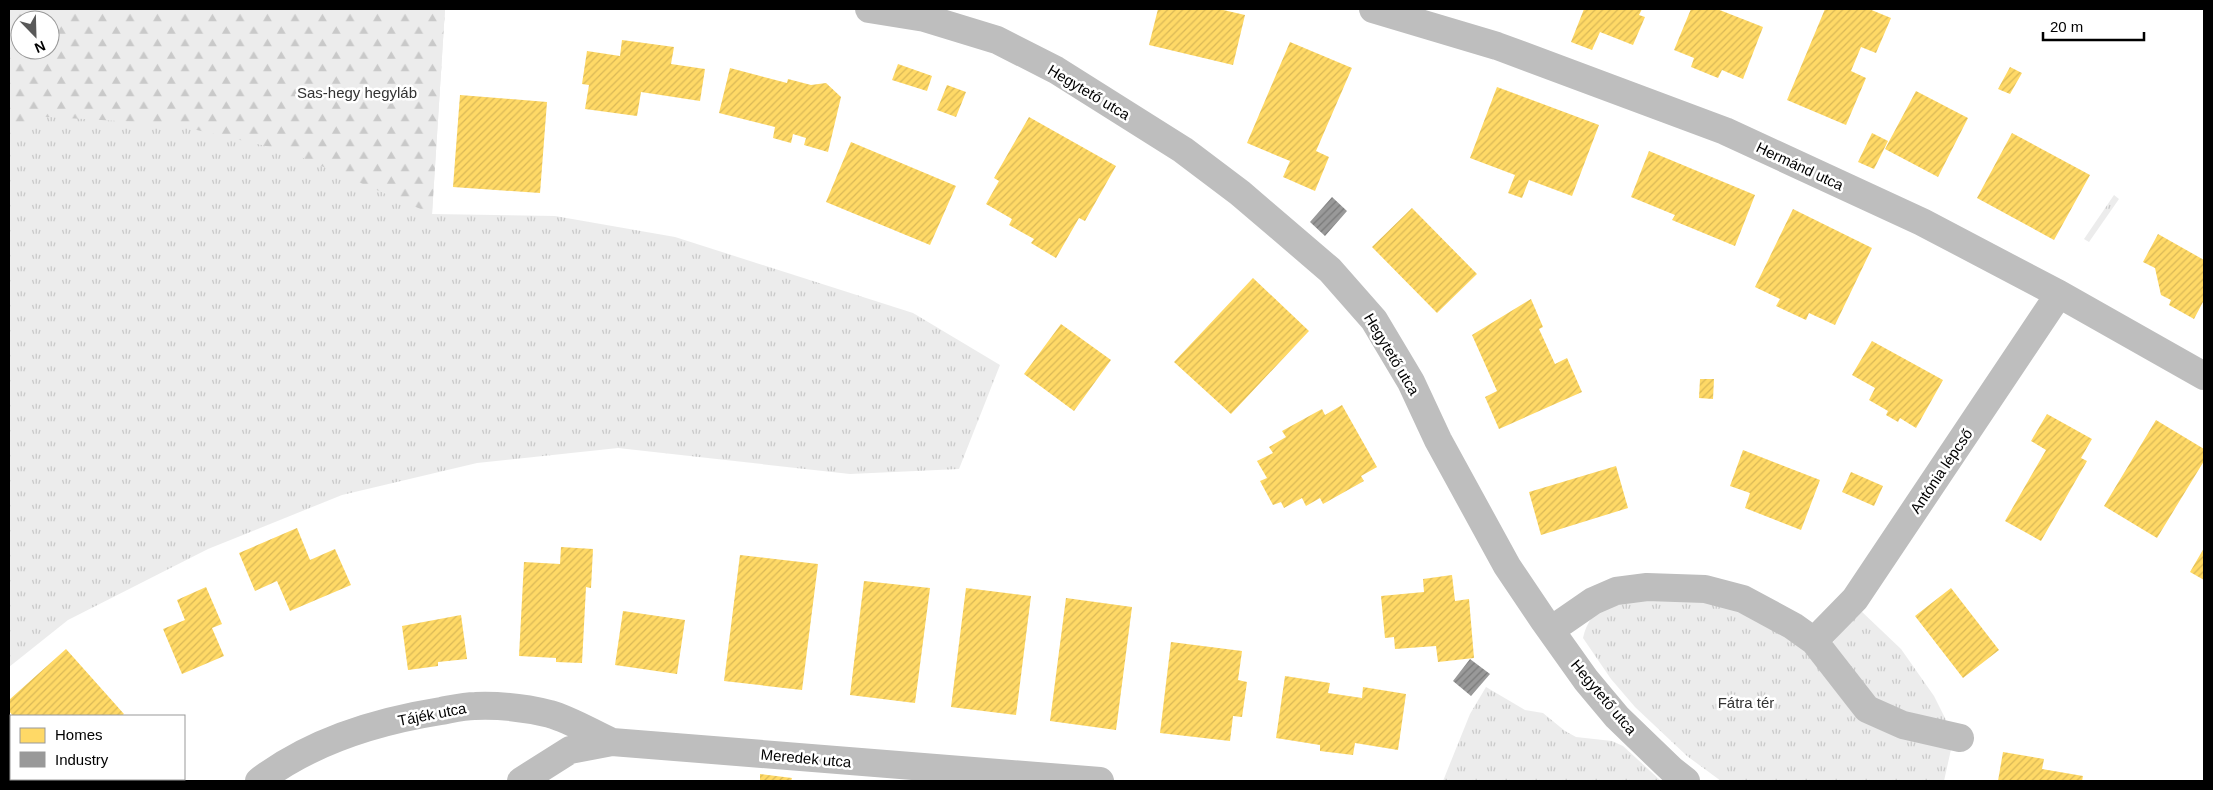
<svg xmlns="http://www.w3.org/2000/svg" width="2213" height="790" font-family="Arial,sans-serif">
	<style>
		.grass { fill: url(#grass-tufts); fill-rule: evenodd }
		.forest { fill: url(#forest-firs); fill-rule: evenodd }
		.homes { fill: url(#homes-hatch) }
		.industry { fill: url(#industry-hatch) }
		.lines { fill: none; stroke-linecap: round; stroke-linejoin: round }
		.street { stroke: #bebebe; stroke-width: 28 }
		.labels { text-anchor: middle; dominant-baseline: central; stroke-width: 5; stroke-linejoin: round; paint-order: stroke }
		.park-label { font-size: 15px; fill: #333; stroke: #fff }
		.street-label { font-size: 15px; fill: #000; stroke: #fff }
	</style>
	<defs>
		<pattern id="grass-tufts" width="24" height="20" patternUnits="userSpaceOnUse" patternTransform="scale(1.25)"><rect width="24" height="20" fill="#ececec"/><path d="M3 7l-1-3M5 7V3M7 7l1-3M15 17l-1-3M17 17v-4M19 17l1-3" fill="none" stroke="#c9c9c9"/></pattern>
		<pattern id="forest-firs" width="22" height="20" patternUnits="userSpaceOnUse" patternTransform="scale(1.25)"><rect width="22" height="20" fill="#ececec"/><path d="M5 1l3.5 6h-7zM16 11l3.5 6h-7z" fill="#c9c9c9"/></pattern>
		<pattern id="homes-hatch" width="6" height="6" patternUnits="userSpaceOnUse" patternTransform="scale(1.25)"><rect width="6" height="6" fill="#ffd966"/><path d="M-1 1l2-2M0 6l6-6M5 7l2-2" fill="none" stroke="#d9b857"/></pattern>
		<pattern id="industry-hatch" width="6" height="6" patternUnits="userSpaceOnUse" patternTransform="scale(1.25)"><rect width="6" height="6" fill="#999"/><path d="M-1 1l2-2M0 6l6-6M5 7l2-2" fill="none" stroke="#7a7a7a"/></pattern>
	</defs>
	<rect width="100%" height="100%" fill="#fff"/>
	<path class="grass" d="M9,9H445L432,214L555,216L675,237L913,313L1000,365L959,469L850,474L618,448L477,463L342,495L208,549L68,620L9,667ZM20,20H50V50H20Z
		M2114,195L2119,199L2089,242L2084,239Z
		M1637,595L1710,602L1756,618L1787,633L1818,660L1860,610L1901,649L1934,696L1954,736L1944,781H1721L1687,756L1635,707L1611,679L1583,638C1591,606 1609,604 1637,595Z
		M1486,687L1525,710L1543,713L1565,731L1576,737L1612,741L1623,746L1661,781H1443L1470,714Z"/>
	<path class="forest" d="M9,9H445L432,214L287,151L171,124L31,116L9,136ZM20,20H50V50H20Z"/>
	<path class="homes" d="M1158,9H1219L1245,15L1233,65L1149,45Z
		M1584,9H1642L1639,15L1645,17L1633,45L1600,32L1592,50L1571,42Z
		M1691,9H1717L1763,27L1743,79L1722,70L1718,78L1691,67L1694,58L1674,50Z
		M1825,9H1869L1891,18L1876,53L1861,47L1851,71L1866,78L1846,125L1787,100Z
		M622,40L674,47L671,64L705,69L700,101L641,92L637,116L585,109L589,85L582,84L587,51L620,56Z
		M1290,42L1352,68L1316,151L1329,157L1315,191L1283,177L1290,161L1247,143Z
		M898,64L932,76L927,91L892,80Z
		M2010,67L2022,73L2010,94L1998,89Z
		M730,68L787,83L788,79L811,85L826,83L841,97L828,152L804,145L806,138L793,134L791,143L773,138L775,127L719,113Z
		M947,85L966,92L956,117L937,110Z
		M1497,87L1599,125L1572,196L1529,180L1522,198L1508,193L1515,175L1470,158Z
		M1916,91L1968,118L1938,177L1885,149Z
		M460,95L547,102L540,193L453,187Z
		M1029,117L1116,166L1085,221L1079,218L1056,258L1031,243L1034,239L1009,225L1012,219L986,204L999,181L994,178Z
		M1872,133L1888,141L1874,169L1858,162Z
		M2012,133L2090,175L2054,240L1977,198Z
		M851,142L956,186L930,245L826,202Z
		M1649,151L1755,195L1735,246L1672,220L1675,215L1631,197Z
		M1412,208L1477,274L1437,313L1372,247Z
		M1793,209L1872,248L1835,325L1809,313L1806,320L1776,306L1780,299L1755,287Z
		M2158,234L2204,260V300L2194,319L2169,305L2171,300L2161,295L2155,268L2143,262Z
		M1253,278L1309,331L1231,414L1174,362Z
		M1531,299L1543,327L1539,329L1555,364L1567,358L1582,392L1499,429L1485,397L1497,391L1472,335Z
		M1061,324L1111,360L1074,411L1024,374Z
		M1872,341L1943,380L1916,428L1900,418L1898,422L1886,415L1888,411L1869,400L1875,388L1852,375Z
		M1700,379H1714L1713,399L1699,398Z
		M1342,405L1377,467L1361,476L1364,481L1323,504L1320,498L1306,506L1302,498L1284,508L1281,502L1273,505L1260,481L1267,478L1257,461L1273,453L1269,447L1286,437L1282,431L1322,409L1325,415Z
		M2047,414L2092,439L2081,458L2087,461L2041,541L2005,521L2046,450L2031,441Z
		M2156,420L2204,449V461L2157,538L2104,506Z
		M1743,450L1820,480L1801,530L1745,508L1750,493L1730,486Z
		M1616,466L1628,508L1541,535L1529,492Z
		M1851,472L1883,486L1874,506L1842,492Z
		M297,528L310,560L335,549L351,585L290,611L277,581L255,591L239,553Z
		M561,547L593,549L591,588L586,587L582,663L556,662V658L519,656L524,562L560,564Z
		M2204,548V580L2190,572Z
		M740,555L818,564L802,690L724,681Z
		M1452,575L1455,601L1469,599L1474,658L1438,662L1436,646L1395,649L1394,637L1385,638L1381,596L1424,592L1423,579Z
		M864,581L930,588L915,703L850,695Z
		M206,587L222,624L212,628L224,656L182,674L163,629L185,620L177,600Z
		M966,588L1031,596L1016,715L951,707Z
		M1951,588L1999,650L1963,678L1915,616Z
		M1066,598L1132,607L1116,730L1050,721Z
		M623,611L685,620L677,674L615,665Z
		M461,615L467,659L438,662V666L408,670L402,626Z
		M1171,642L1242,651L1238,680L1247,682L1242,717L1233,716L1230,741L1160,733Z
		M66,649L124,714L121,716H13L9,711V700Z
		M1285,676L1330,683L1328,693L1362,698L1363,687L1406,694L1398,750L1355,743L1353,755L1320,751V745L1276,738Z
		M2003,752L2044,759L2042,769L2083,776L2082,781H1998Z
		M760,774L792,778L791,781H760Z"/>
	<path class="industry" d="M1332,197L1347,211L1325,236L1310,222Z
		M1470,659L1490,674L1471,696L1453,681Z"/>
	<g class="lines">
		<path class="street" d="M869,9L925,18L997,40L1056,70L1183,150L1240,193L1330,270L1374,320L1411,382L1438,440L1507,566L1544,621L1586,680L1617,717L1672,770L1686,781
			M1373,9L1497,46L1725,131L1922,222L2059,294L2204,376
			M1551,630L1593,601L1616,591L1647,587L1705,589L1743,599L1793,626L1814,641L1867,709L1903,725L1960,738
			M1814,641L1855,599L2059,294
			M259,781C310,742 378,721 441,711C452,709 464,706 475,706C500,705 526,708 550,714C571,720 592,733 612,742
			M521,781L570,750L612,742L1100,781"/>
	</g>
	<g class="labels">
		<g class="park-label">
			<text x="357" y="92">Sas-hegy hegyláb</text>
			<text x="1746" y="702">Fátra tér</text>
		</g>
		<g class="street-label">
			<text transform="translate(1089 92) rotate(31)">Hegytető utca</text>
			<text transform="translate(1800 166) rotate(25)">Hermánd utca</text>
			<text transform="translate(1392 354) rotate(59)">Hegytető utca</text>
			<text transform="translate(1941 471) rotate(-56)">Antónia lépcső</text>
			<text transform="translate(1604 697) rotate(50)">Hegytető utca</text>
			<text transform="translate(432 714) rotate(-11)">Tájék utca</text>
			<text transform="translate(806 758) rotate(5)">Meredek utca</text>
		</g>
	</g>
	<rect width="2213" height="790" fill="none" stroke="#000000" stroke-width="20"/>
	<rect x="10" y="715" width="175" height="65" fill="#ffffff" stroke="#999999"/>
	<rect x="20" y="728" width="25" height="15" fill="#ffd966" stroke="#999999"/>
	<text x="55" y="740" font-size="15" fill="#000000">Homes</text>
	<rect x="20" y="752" width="25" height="15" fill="#999999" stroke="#999999"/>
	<text x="55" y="765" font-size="15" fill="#000000">Industry</text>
	<g transform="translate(35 35) rotate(157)"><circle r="24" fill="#ffffff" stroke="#999999"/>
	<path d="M0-4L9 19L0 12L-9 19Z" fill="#595959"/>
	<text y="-8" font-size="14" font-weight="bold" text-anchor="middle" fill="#000000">N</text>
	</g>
	<path d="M2043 32v8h101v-8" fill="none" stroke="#000000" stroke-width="2.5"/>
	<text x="2050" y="32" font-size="15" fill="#000000" stroke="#ffffff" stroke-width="4" paint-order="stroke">20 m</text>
</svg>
